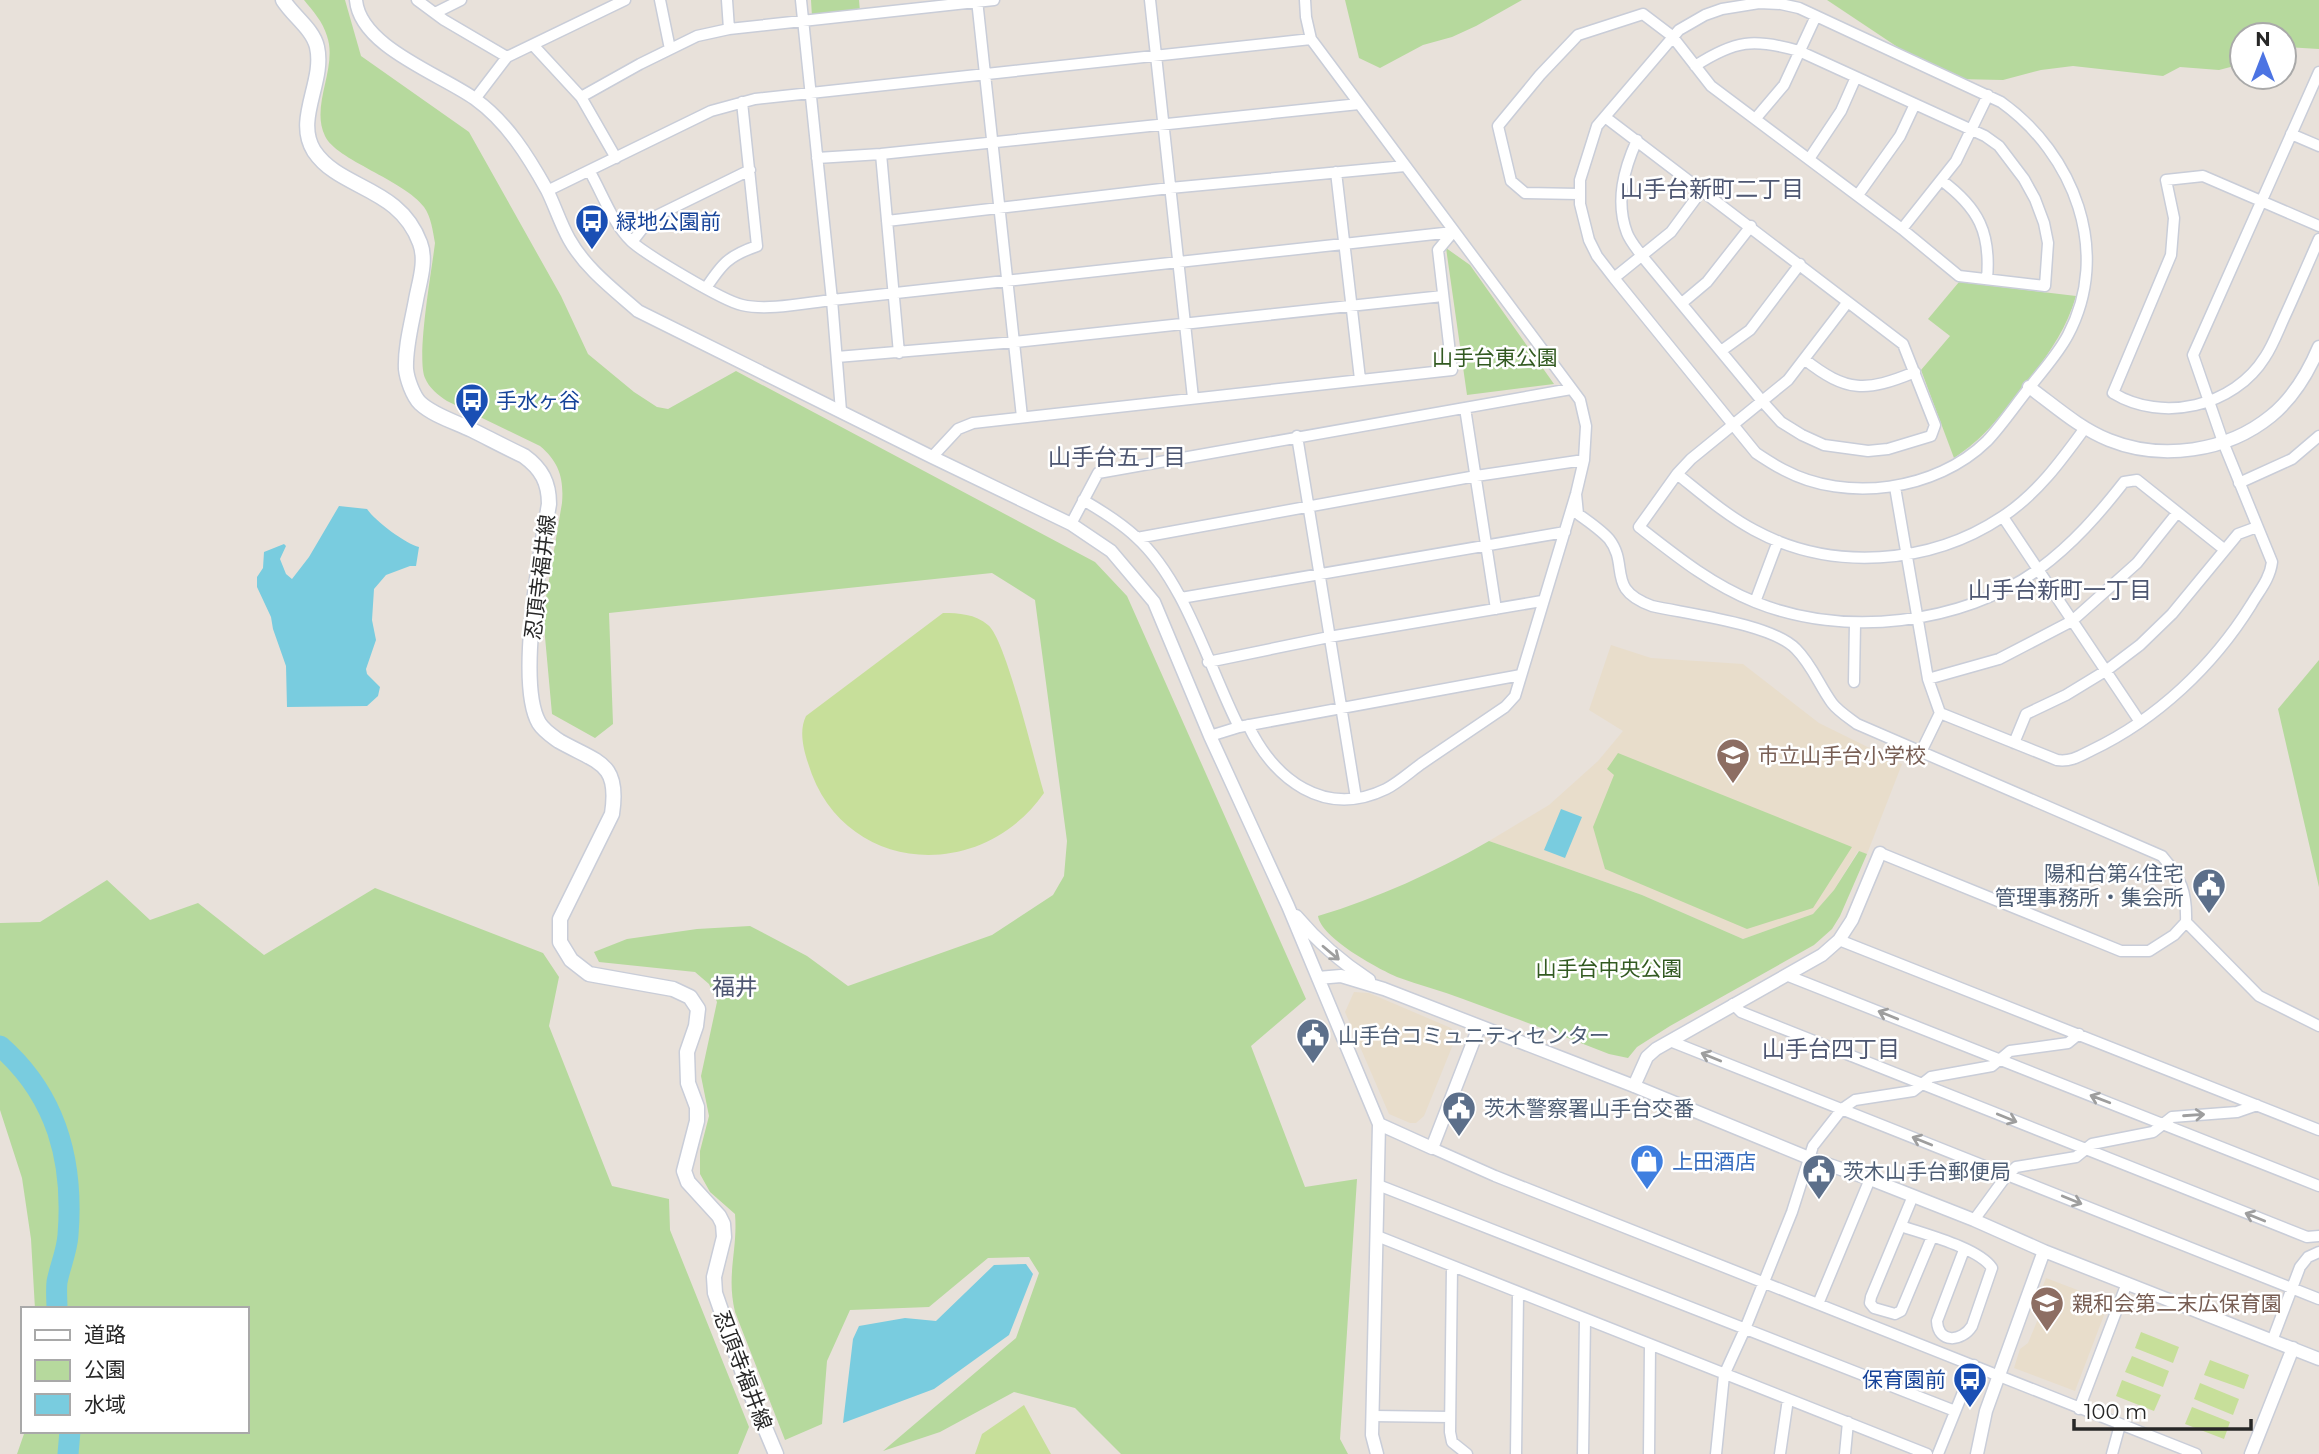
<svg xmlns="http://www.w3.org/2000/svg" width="2319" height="1454" font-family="Montserrat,'Noto Sans JP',sans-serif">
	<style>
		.education { fill: #e8ddcb }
		.green { fill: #b6d99d }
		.pitch { fill: #c7df9a }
		.water { fill: #79ccdf }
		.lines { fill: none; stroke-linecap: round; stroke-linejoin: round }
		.river { stroke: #79ccdf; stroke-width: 21 }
		.minor-casing { stroke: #c9cdd8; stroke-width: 13 }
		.tertiary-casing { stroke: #c9cdd8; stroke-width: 15 }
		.secondary-casing { stroke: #c9cdd8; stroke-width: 17 }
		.minor { stroke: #fff; stroke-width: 10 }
		.tertiary { stroke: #fff; stroke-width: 12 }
		.secondary { stroke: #fff; stroke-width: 14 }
		.oneway { stroke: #9e9e9e }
		.labels { text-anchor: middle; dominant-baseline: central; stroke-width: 5; stroke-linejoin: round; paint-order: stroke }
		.transit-label { font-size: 21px; fill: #164399; stroke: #fff; text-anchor: start }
		.park-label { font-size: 21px; fill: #325a21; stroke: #fff }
		.street-label { font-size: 21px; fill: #272727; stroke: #fff }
		.education-label { font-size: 21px; fill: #785e54; stroke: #fff; text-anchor: start }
		.service-label { font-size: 21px; fill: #4e5e75; stroke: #fff; text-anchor: start }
		.shop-label { font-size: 21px; fill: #366cbe; stroke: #fff; text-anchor: start }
		.neighbourhood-label { font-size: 23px; fill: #4e5772; stroke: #fff }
	</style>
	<rect width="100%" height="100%" fill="#e8e1da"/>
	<path class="education" d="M1611,645L1651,658L1743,664L1819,723L1902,764L1867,854L1858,851L1834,890L1813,914L1743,939L1642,895L1489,841L1549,805L1598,761L1623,731L1589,710Z
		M1354,992L1369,993L1451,1028L1453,1031L1454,1042L1424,1116L1416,1123H1410L1389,1114L1345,1012Z
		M2046,1278L2109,1302L2075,1391L2014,1368L2020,1349L2028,1343L2043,1307L2042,1288Z"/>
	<path class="green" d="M304,0H345L361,56L469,132L561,296L588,354L634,392L657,407L668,409L736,371L1095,562L1127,596L1306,999L1251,1046L1305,1187L1357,1179L1340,1439L1348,1454H1121L1075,1408L1014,1392L940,1432L883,1451L1016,1338L1039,1273L1029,1257L988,1258L929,1307L850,1310L827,1361L822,1424L785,1440L735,1312C726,1274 738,1250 735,1214L710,1192L700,1174V1151L709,1116L701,1076L717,1002L709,984L695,972L599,962L594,952L627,939L697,929L750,926L807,956L848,986L992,935L1053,895L1064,876L1067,841L1035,600L992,573L609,613L613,724L595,738L552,714L543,615L562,503C564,478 559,462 540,446L447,401C438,395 429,388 425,378C416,357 432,269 435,243C433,232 431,216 424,207C404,180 336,160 325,136C310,105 338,68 327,36C323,22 313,11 304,0Z
		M811,0H859L860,12L812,17Z
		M1345,0H1522L1476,26L1452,37L1423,45L1380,68L1359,58Z
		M1827,0H2319V49L2284,47V35H2242V64L2219,70L2180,67L2163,76L2073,66L2041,70L2003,80L1957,79L1923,64Z
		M1446,248L1470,265L1554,384L1467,395Z
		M1959,282L2076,296C2065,334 2043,362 2018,393C1996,421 1984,438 1954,458L1921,370L1950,336L1928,319Z
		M2319,660V887L2278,709Z
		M1618,753L1852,847L1813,908L1747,929L1605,869L1593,827L1614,775L1607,769Z
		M1489,841L1642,895L1743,939L1813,914L1834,890L1859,851L1867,854L1840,916L1832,929L1814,945L1670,1026L1637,1047L1628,1058L1609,1054C1561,1035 1512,1017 1463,999C1442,991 1419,985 1397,977C1377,968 1321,938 1318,916C1378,898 1435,872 1489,841Z
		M107,880L150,920L198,903L264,955L375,888L543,953L559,977L549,1026L612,1186L669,1199L670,1230L749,1427L738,1454H17L25,1431H247V1309H35L31,1239L22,1178L0,1110V923L40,922Z"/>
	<path class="pitch" d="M943,613C959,613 975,614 988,625C1006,639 1035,764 1044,793C980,885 841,874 808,763C803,748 799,730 806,716Z
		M2141,1332L2179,1347L2173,1363L2135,1348Z
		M2132,1356L2169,1371L2163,1387L2125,1372Z
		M2210,1360L2249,1375L2244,1389L2204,1375Z
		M2122,1380L2161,1395L2154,1411L2116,1396Z
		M2200,1383L2239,1399L2233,1415L2194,1399Z
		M1024,1405L1051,1454H975L982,1434Z
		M2192,1407L2230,1422L2224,1439L2185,1424Z"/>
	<path class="water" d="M339,506L367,509C375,521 406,544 419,547L416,566H410L386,575L374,589L372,620L376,640L366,669L367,674L380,687L378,696L367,706L287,707L286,666L273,629L271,617L257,587V577L263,568L264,552L284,544L286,546L280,559L286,574L292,579L309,557Z
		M1561,809L1582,817L1565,858L1544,850Z
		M1026,1264L1033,1274L1009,1335L934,1389L843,1423L853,1339L859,1326L905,1318L936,1321L994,1265Z"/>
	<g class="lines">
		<path class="river" d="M0,1046C57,1096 74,1161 68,1235C67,1251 60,1266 57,1282C56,1291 57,1300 57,1309
			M68,1454L70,1431"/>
		<g class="minor-casing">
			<path id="minor" d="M417,0L444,20L507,57
				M660,0L670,49
				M727,0L729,29
				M801,0L832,300L841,411
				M977,0L1022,417
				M1150,0L1193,398
				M1759,3L1781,4L1799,8L2001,102C2074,154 2112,252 2068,335C2058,354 2043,370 2030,387C2016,404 2003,424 1987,441C1936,491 1846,503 1784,470C1774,465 1765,459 1756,453L1614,278L1597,256L1589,240L1580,204V180L1597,126L1679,30L1705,15L1722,9Z
				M435,13L461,0
				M533,45L581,97L616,158
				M581,97L640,64L697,36L729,29L994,0
				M475,99L507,57L625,0
				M1605,117L1903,344L1935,425L1931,436L1888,449L1868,451L1824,445L1802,435L1781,422L1762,401L1642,256C1637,249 1630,241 1627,233C1615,201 1624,169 1637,140
				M1756,118L1784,85L1816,16
				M2291,134L2319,146
				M881,154L899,353
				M817,158L881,154L1359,104
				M1809,159L1841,111L1856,77
				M590,172C603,195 612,222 631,241C645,254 723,301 742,305C768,311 805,303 832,300L1453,232
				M1336,172L1360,379
				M1941,180C1979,208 1991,233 1987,279
				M547,191L711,111L755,99L1311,39
				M1579,194L1525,193L1511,181L1498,126L1540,75L1578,35L1643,14L1672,36L1711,86L1902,229L1959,276L2045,286L2048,243L2044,223L2035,199L2024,179L1999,146L1985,136L1799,51C1754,38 1735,40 1695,66
				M1858,195L1900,136L1915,104
				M887,221L1170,188L1405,166
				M2319,226L2203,176L2166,180L2174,218L2171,255L2113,393C2162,423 2234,407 2265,357C2273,345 2278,331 2284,318C2296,292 2307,266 2319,239
				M1902,229L1956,161L1988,95
				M632,242L650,219L750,170
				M1614,278L1671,232L1702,190
				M706,288C722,264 728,256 757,246L742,102
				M1682,303L1707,282L1751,226
				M1847,303L1788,380L1691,459L1677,474L1639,527C1676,556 1712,585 1755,602C1844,638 1961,625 2039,569C2073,544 2099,514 2124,482L2137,480L2225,550
				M1721,351L1750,330L1800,264
				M837,357L1015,342L1443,296
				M1804,359C1847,393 1866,392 1915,372
				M1465,408L1496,609
				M1297,436L1356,798
				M932,457L958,429L973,423L1452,370L1438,250L1453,232
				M1677,474C1702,494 1726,515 1754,530C1831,572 1930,565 2002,517C2037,494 2061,461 2085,428
				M2239,483L2292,459L2319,436
				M1895,487L1928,679L1940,713L2057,760C2071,762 2080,756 2092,750C2157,719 2213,666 2251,605C2259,591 2270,579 2272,562L2223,442L2193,355L2319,72
				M1576,494L1578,514C1588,521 1601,530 1609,539C1630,566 1605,589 1652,606C1688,614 1772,624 1796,649C1812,665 1819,685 1832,703C1838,711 1849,718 1857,724L2162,856C2181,878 2187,892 2186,922L2174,935L2149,951H2121L1880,853
				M1083,500C1102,511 1120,522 1136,537C1185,581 1209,668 1239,727
				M2003,517L2140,722
				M1071,524L1098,473L1571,389
				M1137,538L1476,476L1584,460
				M1181,598L1565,532
				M1755,602L1778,541
				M1208,662L1329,637L1542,601
				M1928,679L1999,659L2072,621L2137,563L2177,513
				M1854,682L1855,623
				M1248,725C1274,779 1324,819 1386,789C1398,783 1410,772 1421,764C1449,745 1477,726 1505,707L1515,696L1576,494L1584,460L1586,426L1580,400L1311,39L1306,17L1305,0
				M1210,736L1239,727L1521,675
				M2014,743L2026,714L2066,695L2107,670L2140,645L2172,614L2238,534L2257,527
				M1921,752L1940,713
				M2186,922L2259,996L2319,1026
				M1839,940L2319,1130
				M1786,975L2319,1186
				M1733,1004L1741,1012L2307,1237L2319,1236
				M1670,1041L2319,1299
				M1432,1148L1495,1176L2196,1454
				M1378,1185L1955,1411
				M1913,1196L1871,1297L1870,1303L1874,1308L1895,1314L1901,1311L1932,1237
				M1974,1220L2004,1179L2016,1167L2076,1157L2092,1144L2153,1132L2172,1117L2237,1112L2257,1105
				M1901,1226C1924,1234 1979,1248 1992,1268L1972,1326C1962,1342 1938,1344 1937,1321L1964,1250
				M1377,1236L1927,1454
				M1452,1267L1450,1432L1452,1442L1467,1454
				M1818,1304L1870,1179
				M2272,1341L2300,1267L2308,1257L2319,1252
				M2079,1409L2127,1283
				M1373,1416L1450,1417
				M1516,1454L1518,1293
				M1583,1454L1585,1319
				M1649,1454L1650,1345
				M1716,1454L1724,1375L1745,1329L1792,1212L1813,1146L1842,1109L1855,1100L1913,1091L1931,1077L1992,1066L2010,1051L2068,1043L2079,1034
				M1780,1454L1788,1399
				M1845,1454L1848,1422
				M1938,1454L1974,1365
				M2112,1454L2120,1425"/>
		</g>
		<g class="tertiary-casing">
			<path id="tertiary" d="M356,0C360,47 442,75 475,99C507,122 528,156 547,190C555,206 560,223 569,239C585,268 613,289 638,311L932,457L1071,524L1111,551L1154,602L1210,736L1288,906L1379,1124L1372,1435L1377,1454
				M2029,387C2055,406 2079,428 2109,440C2161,461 2227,452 2271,416C2293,398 2308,373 2319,347
				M1296,916C1318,942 1341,962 1369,980
				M1318,978L1341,976L1384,989L1634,1086L1809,1158L1870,1179L1974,1220L2044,1251L2319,1359
				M1634,1086L1647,1057L1656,1049L1822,955L1839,940L1852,920L1880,853
				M1379,1124L1432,1148L1479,1027
				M1977,1454L1986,1411L2044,1251
				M2251,1454L2293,1348"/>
		</g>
		<g class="secondary-casing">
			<path id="secondary" d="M283,0C293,16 313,29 317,47C325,82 294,119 314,151C340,190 399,186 420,243C427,261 419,283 416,300C412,322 405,347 406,369C407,379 413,396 420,403C434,416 456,422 472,430C490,439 507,448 524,456C542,469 549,483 549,504C541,552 516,683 539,723C544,731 552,736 559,741C598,763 620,762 612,814L560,919V942L571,960L589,974L673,989L690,997L698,1009L696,1026L687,1052L688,1083L697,1107V1121L684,1171L688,1182L719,1216L723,1224L724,1237L714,1277L715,1293L747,1385L776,1454"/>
		</g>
		<use href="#minor" class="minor"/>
		<use href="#tertiary" class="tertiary"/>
		<use href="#secondary" class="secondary"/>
	</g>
	<defs><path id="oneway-shaft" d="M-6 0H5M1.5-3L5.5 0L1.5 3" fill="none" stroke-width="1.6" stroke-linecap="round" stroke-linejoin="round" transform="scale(1.75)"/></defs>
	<g class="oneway">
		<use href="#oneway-shaft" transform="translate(1331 953) rotate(40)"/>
		<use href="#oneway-shaft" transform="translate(1888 1015) rotate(-158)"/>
		<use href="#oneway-shaft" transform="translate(1711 1057) rotate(-158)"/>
		<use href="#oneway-shaft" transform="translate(2100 1099) rotate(-159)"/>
		<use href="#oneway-shaft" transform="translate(2194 1115) rotate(-4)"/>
		<use href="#oneway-shaft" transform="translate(2007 1118) rotate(22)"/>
		<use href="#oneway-shaft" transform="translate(1922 1141) rotate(-158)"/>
		<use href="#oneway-shaft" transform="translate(2072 1200) rotate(22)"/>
		<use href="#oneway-shaft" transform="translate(2255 1217) rotate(-158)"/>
	</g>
	<defs>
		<g id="bus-pin" transform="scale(1.75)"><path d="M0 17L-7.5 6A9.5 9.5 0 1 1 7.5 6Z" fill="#1a4fb4" stroke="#fff"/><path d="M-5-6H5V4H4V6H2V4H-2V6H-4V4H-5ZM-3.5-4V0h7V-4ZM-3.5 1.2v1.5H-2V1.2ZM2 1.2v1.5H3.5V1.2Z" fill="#fff"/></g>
		<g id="school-pin" transform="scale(1.75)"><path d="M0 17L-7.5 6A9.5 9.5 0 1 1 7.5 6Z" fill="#8d6e63" stroke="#fff"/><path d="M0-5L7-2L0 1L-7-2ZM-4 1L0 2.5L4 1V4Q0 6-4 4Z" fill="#fff"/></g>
		<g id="civic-pin" transform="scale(1.75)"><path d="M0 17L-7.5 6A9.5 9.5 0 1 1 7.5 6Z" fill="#5c6f8a" stroke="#fff"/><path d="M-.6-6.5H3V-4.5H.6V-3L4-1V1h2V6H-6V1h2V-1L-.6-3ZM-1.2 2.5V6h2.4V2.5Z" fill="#fff"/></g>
		<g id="shop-pin" transform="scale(1.75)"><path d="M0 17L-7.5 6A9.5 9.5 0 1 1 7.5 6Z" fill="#3f7fe0" stroke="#fff"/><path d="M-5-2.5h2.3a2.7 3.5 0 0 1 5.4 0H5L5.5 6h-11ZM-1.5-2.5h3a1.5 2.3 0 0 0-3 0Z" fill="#fff"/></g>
	</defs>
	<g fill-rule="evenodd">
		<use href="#bus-pin" x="592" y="221"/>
		<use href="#bus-pin" x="472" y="400"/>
		<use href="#school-pin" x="1733" y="755"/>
		<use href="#civic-pin" x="2209" y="885"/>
		<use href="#civic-pin" x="1313" y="1035"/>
		<use href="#civic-pin" x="1459" y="1108"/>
		<use href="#shop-pin" x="1647" y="1161"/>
		<use href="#civic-pin" x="1819" y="1171"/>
		<use href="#school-pin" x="2047" y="1303"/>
		<use href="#bus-pin" x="1970" y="1379"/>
	</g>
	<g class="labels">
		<g class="transit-label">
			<text x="616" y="221">緑地公園前</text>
			<text x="496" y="400">手水ヶ谷</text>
			<text x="1946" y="1379" text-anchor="end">保育園前</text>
		</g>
		<g class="park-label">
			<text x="1495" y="357">山手台東公園</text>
			<text x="1609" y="968">山手台中央公園</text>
		</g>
		<g class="street-label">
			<text transform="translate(540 577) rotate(-83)">忍頂寺福井線</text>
			<text transform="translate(743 1370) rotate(69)">忍頂寺福井線</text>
		</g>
		<g class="education-label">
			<text x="1758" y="755">市立山手台小学校</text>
			<text x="2072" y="1303">親和会第二末広保育園</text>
		</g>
		<g class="service-label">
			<text x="2184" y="873" text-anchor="end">陽和台第4住宅<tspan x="2184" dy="24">管理事務所・集会所</tspan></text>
			<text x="1338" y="1035">山手台コミュニティセンター</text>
			<text x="1484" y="1108">茨木警察署山手台交番</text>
			<text x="1843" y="1171">茨木山手台郵便局</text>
		</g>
		<g class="shop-label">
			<text x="1672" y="1161">上田酒店</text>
		</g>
		<g class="neighbourhood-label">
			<text x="1712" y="189">山手台新町二丁目</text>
			<text x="1117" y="457">山手台五丁目</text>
			<text x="2060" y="590">山手台新町一丁目</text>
			<text x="735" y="987">福井</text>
			<text x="1831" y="1049">山手台四丁目</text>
		</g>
	</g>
	<rect x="21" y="1307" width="228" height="126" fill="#ffffff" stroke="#a9a9a9" stroke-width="2"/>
	<rect x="35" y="1330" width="35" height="10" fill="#ffffff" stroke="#a9a9a9" stroke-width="2"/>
	<text x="84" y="1342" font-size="21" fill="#272727">道路</text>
	<rect x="35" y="1360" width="35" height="21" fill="#b6d99d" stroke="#a9a9a9" stroke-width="2"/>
	<text x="84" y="1377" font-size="21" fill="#272727">公園</text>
	<rect x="35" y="1394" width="35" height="21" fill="#79ccdf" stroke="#a9a9a9" stroke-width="2"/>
	<text x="84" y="1412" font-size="21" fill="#272727">水域</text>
	<g transform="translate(2263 56)"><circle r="33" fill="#ffffff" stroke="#a9a9a9" stroke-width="2"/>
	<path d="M0-5L12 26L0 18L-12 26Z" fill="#4c74e3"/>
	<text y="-10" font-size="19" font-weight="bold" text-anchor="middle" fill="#272727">N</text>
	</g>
	<path d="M2074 1419v10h177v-10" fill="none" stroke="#272727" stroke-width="3.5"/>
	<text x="2084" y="1419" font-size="21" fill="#272727" stroke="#ffffff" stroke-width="5" paint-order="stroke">100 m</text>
</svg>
